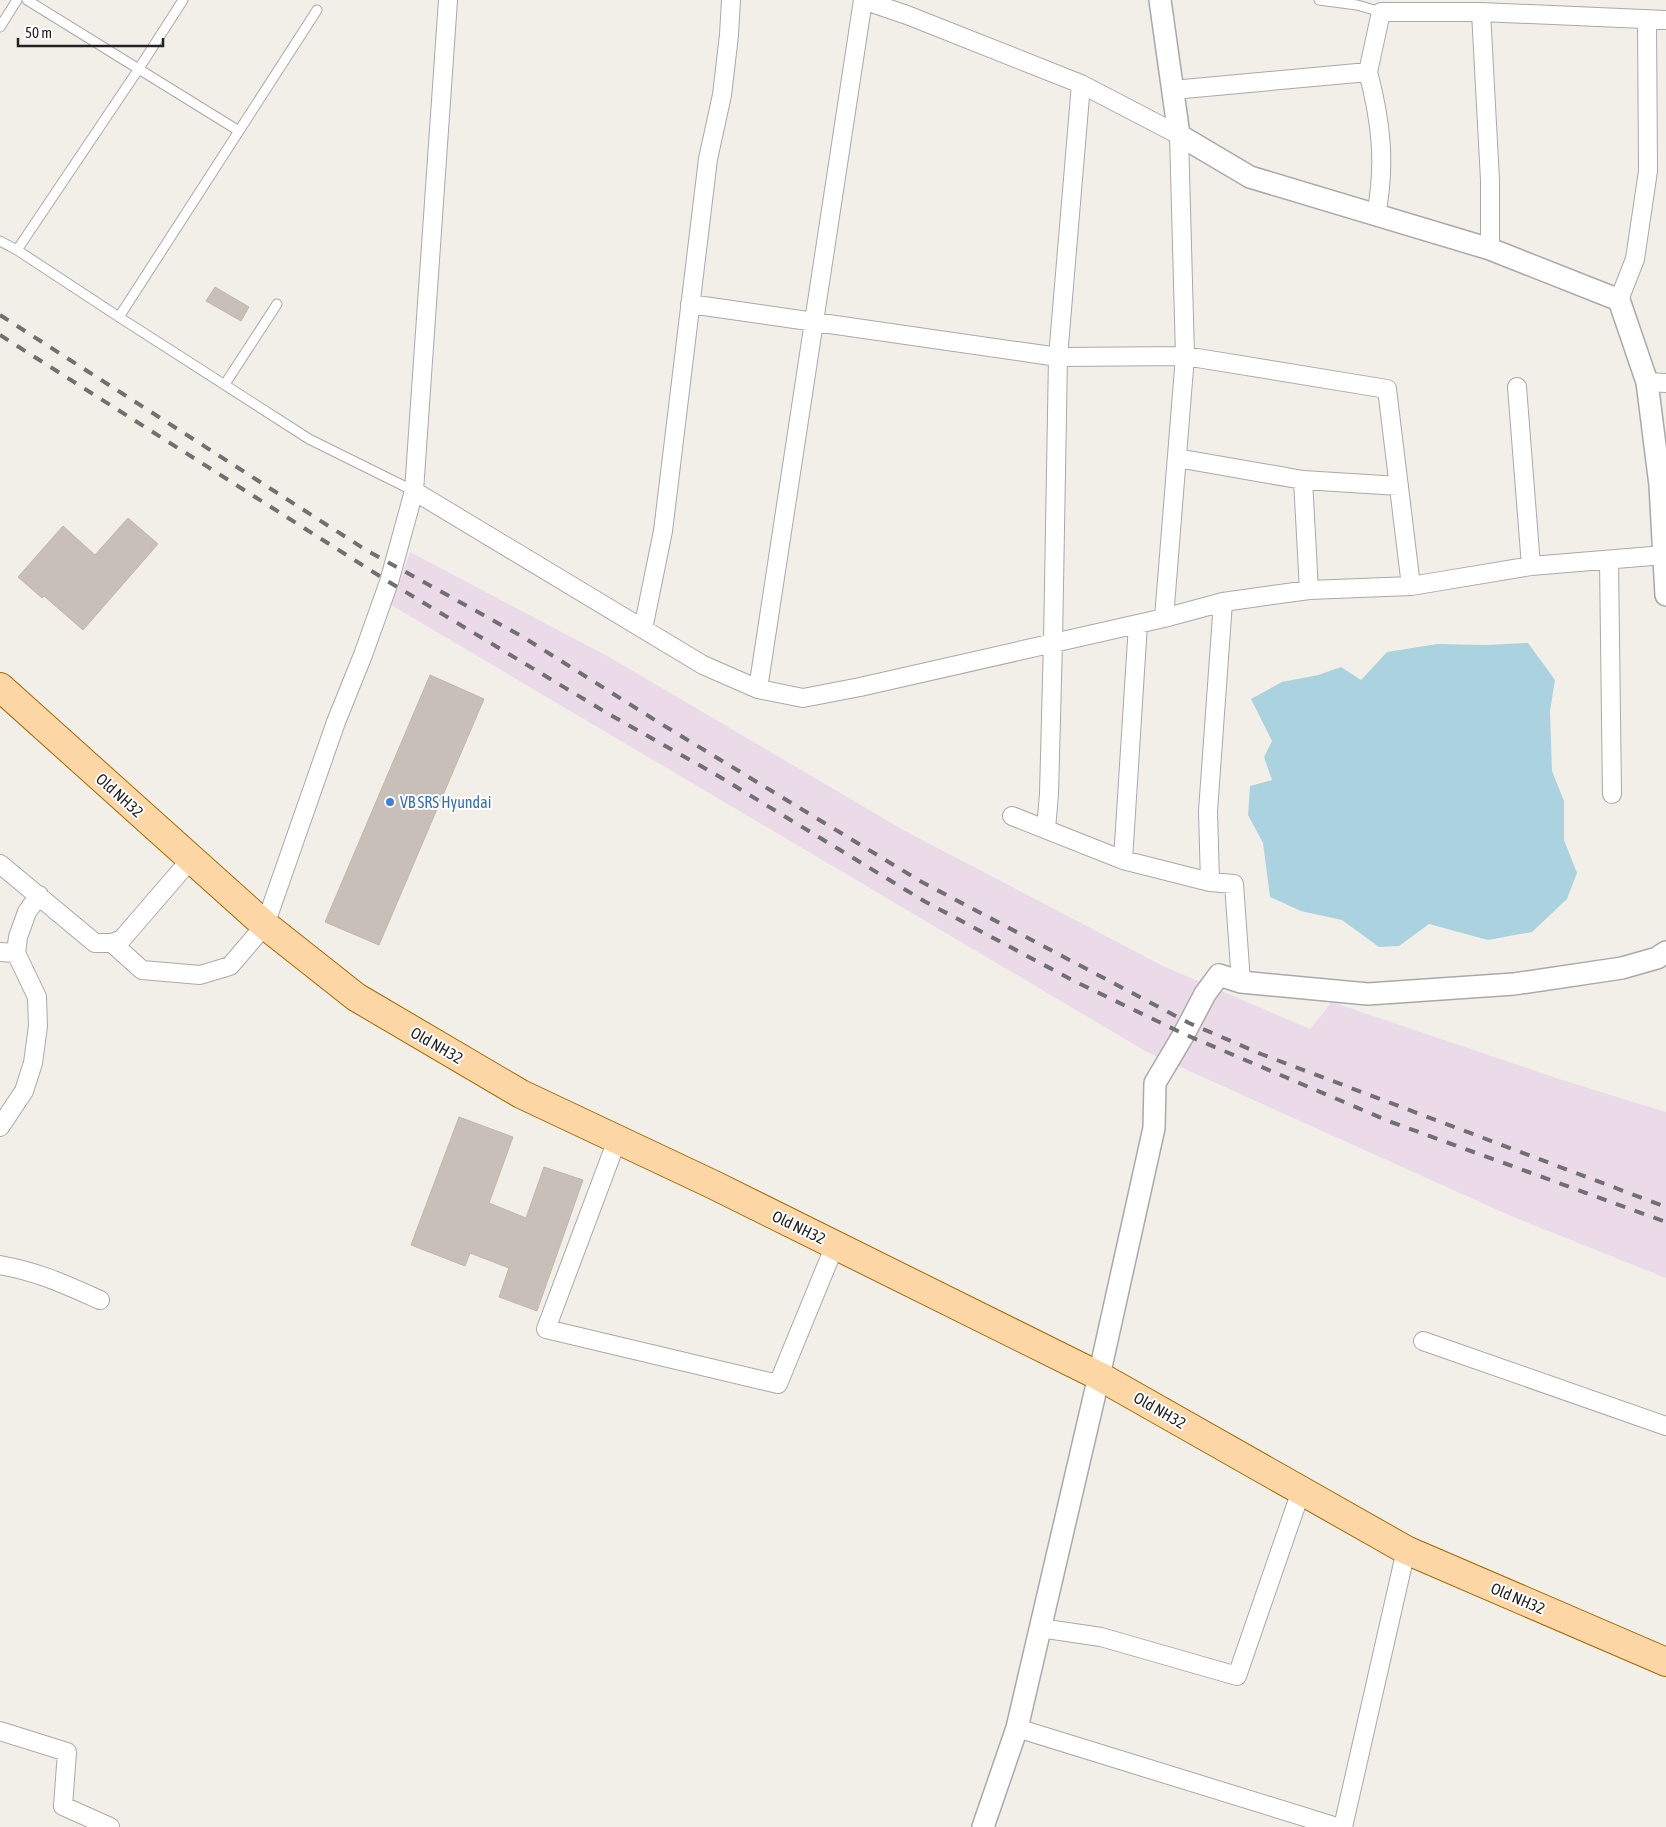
<svg xmlns="http://www.w3.org/2000/svg" width="1666" height="1827" font-family="'Asap Condensed',sans-serif">
	<style>
		.industrial { fill: #ebdbe8 }
		.water { fill: #aad3df }
		.building { fill: #c7bfb8; stroke: #c4b6ab }
		.lines { fill: none; stroke-linecap: round; stroke-linejoin: round }
		.service-casing { stroke: #a9a9a9; stroke-width: 11 }
		.minor-casing { stroke: #a9a9a9; stroke-width: 20 }
		.tertiary-casing { stroke: #a9a9a9; stroke-width: 24 }
		.primary-casing { stroke: #a06b00; stroke-width: 30 }
		.service { stroke: #fff; stroke-width: 9 }
		.minor { stroke: #fff; stroke-width: 18 }
		.tertiary { stroke: #fff; stroke-width: 21 }
		.primary { stroke: #fcd6a4; stroke-width: 28 }
		.rail { stroke: #707070; stroke-width: 4; stroke-dasharray: 10 10; stroke-linecap: butt }
		.shop-dot { fill: #3f7fe0; stroke: #fff; stroke-width: 2 }
		.labels { text-anchor: middle; dominant-baseline: central; stroke-width: 4; stroke-linejoin: round; paint-order: stroke }
		.street-label { font-size: 16px; fill: #222; stroke: #fff }
		.shop-label { font-size: 16px; fill: #366cbe; stroke: #fff; text-anchor: start }
	</style>
	<rect width="100%" height="100%" fill="#f2efe9"/>
	<path class="industrial" d="M410,552L609,657L905,831L1165,967L1310,1029L1332,1002L1562,1080L1666,1112V1278L1511,1216L1147,1052L391,605Z"/>
	<path class="water" d="M1528,643L1555,680L1550,711L1552,771L1564,801V840L1577,873L1567,899L1532,932L1488,940L1429,924L1399,946L1379,947L1342,920L1301,911L1270,897L1263,843L1248,815L1250,786L1272,780L1264,757L1272,741L1251,699L1282,682L1318,675L1341,667L1361,680L1387,652L1437,644L1486,645Z"/>
	<path class="building" d="M215,287L249,307L241,321L206,301Z
		M128,518L158,544L83,630L44,596L42,598L18,577L63,526L95,555Z
		M430,675L484,699L379,945L325,922Z
		M459,1117L513,1137L489,1203L526,1218L544,1167L583,1180L537,1311L499,1297L509,1268L470,1253L465,1266L411,1245Z"/>
	<g class="lines">
		<g class="service-casing">
			<path id="service" d="M27,0L239,131
				M1319,0L1357,5L1381,12
				M0,27L17,0
				M0,241L17,250L119,317L309,439L414,491
				M17,250L138,70L183,0
				M119,317L317,10
				M225,384L277,304"/>
		</g>
		<g class="minor-casing">
			<path id="minor" d="M448,0L414,491L703,665L758,689L803,698L860,687L1164,618L1223,602L1309,590L1411,586L1531,566L1664,555
				M1481,12L1490,180V249
				M1368,72C1381,121 1386,164 1376,215
				M1173,90L1368,72L1381,12H1481L1666,20
				M1619,300L1635,259L1648,171L1647,19
				M690,304L1058,357L1185,356L1387,389L1411,586
				M1647,382L1666,383
				M1517,387L1531,566
				M1177,458L1303,480L1309,590
				M1303,480L1399,486
				M1609,560L1612,794
				M1223,602L1208,811L1210,882L1234,884L1241,982
				M643,629L663,531L708,159L722,95L729,35L731,0
				M758,689L863,0L907,15L1081,84L1179,135L1185,356L1164,618
				M1012,816L1123,860L1210,882
				M1046,829L1049,794L1053,642L1058,357L1081,84
				M1123,860L1138,624
				M0,864L95,943H112L122,939L191,859
				M112,943L142,970L200,975L230,966L265,925L336,722L363,655L389,582L414,491
				M0,952L16,953
				M0,1127L24,1091L33,1063L38,1026L37,997L16,953L18,937L27,912L39,895
				M617,1140L546,1329L778,1384L835,1245
				M0,1265C39,1272 64,1284 100,1300
				M1423,1341L1666,1426
				M1040,1628L1101,1637L1237,1676L1301,1491
				M1017,1728L1337,1827
				M0,1731L67,1752L63,1806L110,1827
				M1343,1827L1406,1550"/>
		</g>
		<g class="tertiary-casing">
			<path id="tertiary" d="M1160,0L1179,135L1250,177L1490,249L1619,300L1647,382L1660,485L1666,595
				M983,1827L1017,1728L1099,1376L1154,1128L1155,1083L1184,1034L1205,994L1219,975L1241,982L1368,994L1514,984L1622,968L1657,958L1666,952"/>
		</g>
		<g class="primary-casing">
			<path id="primary" d="M0,687L265,925L356,997L521,1094L714,1185L1099,1376L1406,1550L1666,1662"/>
		</g>
		<use href="#service" class="service"/>
		<use href="#minor" class="minor"/>
		<use href="#tertiary" class="tertiary"/>
		<use href="#primary" class="primary"/>
		<path class="rail" d="M0,315L366,550L523,637L658,722L920,881L1189,1023L1261,1054L1666,1207
			M0,335L389,582L607,713L715,774L924,901L1074,981L1184,1034L1391,1122L1666,1222"/>
	</g>
	<circle class="shop-dot" cx="390" cy="802" r="5"/>
	<g class="labels">
		<g class="street-label">
			<text transform="translate(120 795) rotate(42)">Old NH32</text>
			<text transform="translate(437 1045) rotate(30)">Old NH32</text>
			<text transform="translate(799 1227) rotate(26)">Old NH32</text>
			<text transform="translate(1160 1410) rotate(30)">Old NH32</text>
			<text transform="translate(1518 1598) rotate(23)">Old NH32</text>
		</g>
		<g class="shop-label">
			<text x="400" y="802">VB SRS Hyundai</text>
		</g>
	</g>
	<path d="M18 38v8h145v-8" fill="none" stroke="#222222" stroke-width="2.5"/>
	<text x="25" y="38" font-size="15" fill="#222222" stroke="#ffffff" stroke-width="4" paint-order="stroke">50 m</text>
</svg>
